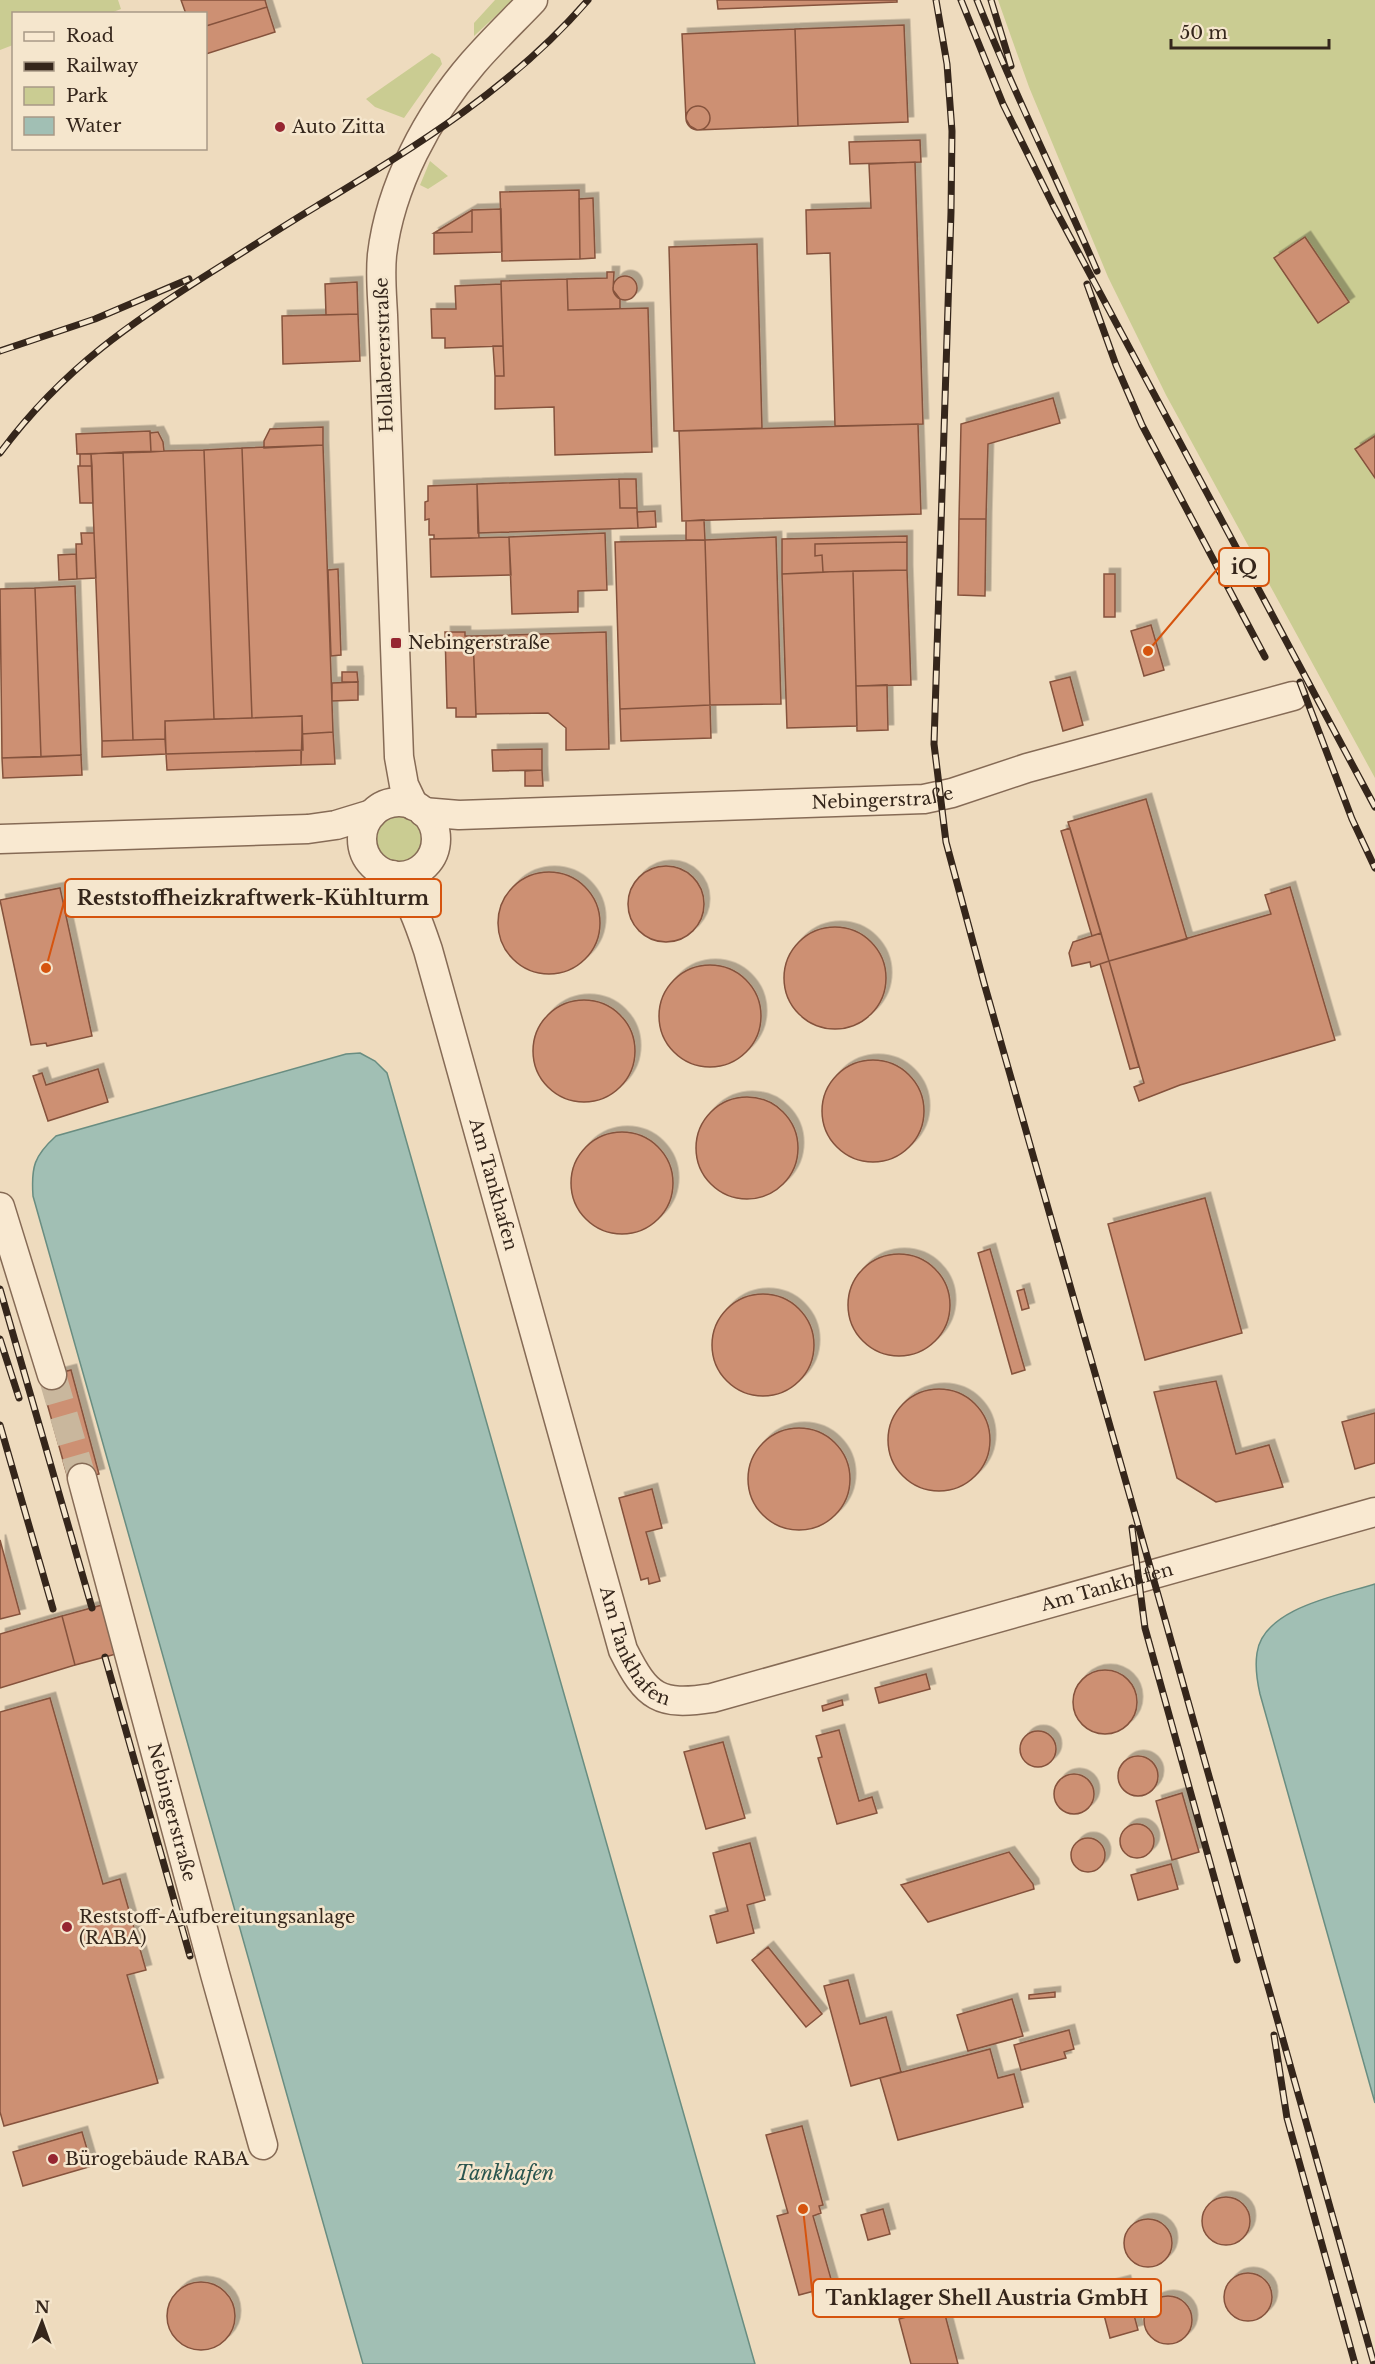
<svg xmlns="http://www.w3.org/2000/svg" width="1375" height="2364" font-family="'Libre Baskerville',serif">
	<style>
		.green { fill: #cacc92 }
		.water { fill: #a1bfb4; stroke: #698d81; stroke-width: 1.5 }
		.building { fill: #cd9073; stroke: #85523c; stroke-width: 1.5; filter: url(#shadow) }
		.lines { fill: none; stroke-linecap: round; stroke-linejoin: round }
		.minor-tunnel { stroke: #c9b79d; stroke-width: 28; stroke-dasharray: 28 14; stroke-linecap: butt }
		.minor-casing { stroke: #866b56; stroke-width: 31 }
		.minor { stroke: #f9e9d1; stroke-width: 28 }
		.rail-casing { stroke: #35261b; stroke-width: 7 }
		.rail { stroke: #f5e6cd; stroke-width: 4.5; stroke-dasharray: 14; stroke-linecap: butt }
		.poi-dot { fill: #962631; stroke: #f5e6cd; stroke-width: 2 }
		.labels { text-anchor: middle; dominant-baseline: central; stroke-width: 5; stroke-linejoin: round; paint-order: stroke }
		.poi-label { font-size: 18px; fill: #35261b; stroke: #f5e6cd; text-anchor: start }
		.street-label { font-size: 18px; fill: #35261b; stroke: #f5e6cd }
		.water-label { font-size: 20px; font-style: italic; fill: #2a554f; stroke: #f5e6cd }
		.leader { fill: none; stroke: #d6540e; stroke-width: 2 }
		.callout-dot { fill: #d6540e; stroke: #f5e6cd; stroke-width: 2 }
		.callout { fill: #f5e6cd; stroke: #d6540e; stroke-width: 2 }
		.callout-label { font-size: 20px; text-anchor: middle; font-weight: bold; fill: #35261b }
	</style>
	<defs>
		<filter id="shadow"><feDropShadow dx="5.5" dy="-5.5" stdDeviation="0" flood-color="#0004"/></filter>
	</defs>
	<rect width="100%" height="100%" fill="#eedbbe"/>
	<path class="green" d="M0,0H118L121,9L108,14H14L13,45L0,50Z
		M495,0H513L474,36V23Z
		M998,0H1375V778L1166,395L1108,277L1029,87Z
		M432,53L440,58L442,64L404,118L375,107L366,99Z
		M430,161L448,176L428,189L420,185Z
		M374 839a25 25 0 1 1 50 0a25 25 0 1 1-50 0Z"/>
	<path class="water" d="M360,1053L375,1061L387,1073L755,2364H363L33,1196C31,1167 34,1156 56,1136L346,1054Z
		M1375,1584V2103L1260,1694C1257,1681 1255,1666 1257,1653C1263,1608 1340,1595 1375,1584Z"/>
	<path class="building" d="M181,0H265L267,7L206,26V14H186Z
		M717,0H897V2L718,9Z
		M267,7L275,32L206,54V26Z
		M904,25L908,122L798,126L795,29Z
		M795,29L798,126L697,130L690,126L686,119L682,34Z
		M686 118a12 12 0 1 1 24 0a12 12 0 1 1-24 0Z
		M920,140L921,162L850,164L849,142Z
		M915,162L923,424L835,426L830,253L807,254L806,210L871,208L869,164Z
		M579,190L580,259L502,261L500,192Z
		M593,198L595,258L580,259L579,199Z
		M501,209L502,252L434,254V233L472,232V210Z
		M472,210V232L434,233Z
		M1305,237L1349,302L1318,323L1274,258Z
		M757,244L762,428L674,431L669,247Z
		M607,272H614L613,290L620,299V309L568,310L567,279L607,278Z
		M613 288a12 12 0 1 1 24 0a12 12 0 1 1-24 0Z
		M567,279L568,310L648,308L652,452L555,455L554,407L495,409V376H504L501,281Z
		M357,282L358,314L326,315L325,284Z
		M501,284L503,346L445,348V338H432L431,309H456L455,286Z
		M358,314L360,361L283,364L282,316Z
		M493,346H503L504,376H495Z
		M1053,398L1060,423L988,444L986,519H959L961,424Z
		M918,424L921,514L682,521L679,431Z
		M323,427V445L264,448V441L270,429Z
		M150,431L151,452L77,454L76,434Z
		M158,432L163,442L164,451L151,452L150,433Z
		M1375,436V478L1355,449Z
		M323,445L333,732L302,734V716L252,718L242,448Z
		M242,448L252,718L214,719L204,450Z
		M204,450L214,719L165,721V739L133,740L123,452Z
		M123,452L133,740L102,741L91,454Z
		M80,454H91L92,466H80Z
		M78,466H92L93,503H80Z
		M619,479L620,508H637L638,528L478,533L477,484Z
		M619,479H636L637,508H620Z
		M477,484L479,538L434,539V535H429V519L425,520V502L428,501V486Z
		M655,511L656,527L638,528L637,512Z
		M959,519H986L985,596L958,595Z
		M704,520L705,540H686V521Z
		M81,533H94L96,578L77,579L76,544H82Z
		M605,533L607,590L578,591V612L512,614L509,537Z
		M907,536V542L815,544V556L822,555L823,572L782,574V539Z
		M509,537L511,575L431,577L430,539Z
		M776,537L781,704L710,705L705,540Z
		M705,540L710,705L620,709L615,542Z
		M907,542V570L823,572L822,555L815,556V544Z
		M76,554L77,579L59,580L58,555Z
		M338,569L341,655L331,656L328,570Z
		M907,570L911,685L856,686L853,571Z
		M853,571L857,726L787,728L782,574Z
		M1104,574H1115V617H1104Z
		M75,586L81,755L41,757L35,588Z
		M35,588L41,757L2,758L0,589Z
		M1151,625L1164,670L1144,676L1131,631Z
		M445,632H465V636H473L476,717H456V708H447Z
		M606,632L609,749L566,750V728L548,713L476,714L473,636Z
		M342,672H357L358,682H342Z
		M1070,677L1083,725L1063,731L1050,682Z
		M358,682V700L332,701V683Z
		M887,685L888,730L857,731L856,686Z
		M710,705L711,738L621,741L620,709Z
		M302,716L303,750L166,754L165,721Z
		M333,732L335,764L301,765L302,734Z
		M165,739L166,754L102,757V741Z
		M542,749V770L493,771L492,750Z
		M301,750V765L167,770L166,754Z
		M81,755L82,775L3,778L2,758Z
		M542,770L543,786H525V771Z
		M1146,799L1187,939L1109,961L1068,822Z
		M1070,828L1101,933L1092,936L1061,831Z
		M628 904a38 38 0 1 1 76 0a38 38 0 1 1-76 0Z
		M498 923a51 51 0 1 1 102 0a51 51 0 1 1-102 0Z
		M1290,887L1335,1040L1180,1085L1139,1101L1134,1087L1144,1083L1109,961L1271,914L1265,895Z
		M60,888L92,1036L47,1046L46,1043L31,1045L0,900Z
		M784 978a51 51 0 1 1 102 0a51 51 0 1 1-102 0Z
		M1101,933L1109,961L1091,967L1090,962L1072,966L1069,953L1073,942Z
		M1109,961L1139,1067L1130,1069L1100,964Z
		M659 1016a51 51 0 1 1 102 0a51 51 0 1 1-102 0Z
		M533 1051a51 51 0 1 1 102 0a51 51 0 1 1-102 0Z
		M822 1111a51 51 0 1 1 102 0a51 51 0 1 1-102 0Z
		M98,1069L108,1102L48,1121L33,1076L42,1073L46,1085Z
		M696 1148a51 51 0 1 1 102 0a51 51 0 1 1-102 0Z
		M571 1183a51 51 0 1 1 102 0a51 51 0 1 1-102 0Z
		M1205,1198L1242,1333L1145,1360L1108,1224Z
		M990,1249L1025,1370L1012,1374L978,1253Z
		M848 1305a51 51 0 1 1 102 0a51 51 0 1 1-102 0Z
		M1024,1289L1029,1308L1022,1310L1017,1291Z
		M712 1345a51 51 0 1 1 102 0a51 51 0 1 1-102 0Z
		M71,1370L99,1474L69,1482L40,1378Z
		M1216,1381L1236,1454L1269,1445L1283,1487L1216,1502L1177,1478L1154,1392Z
		M888 1440a51 51 0 1 1 102 0a51 51 0 1 1-102 0Z
		M1375,1413V1463L1355,1469L1342,1422Z
		M748 1479a51 51 0 1 1 102 0a51 51 0 1 1-102 0Z
		M652,1489L662,1528L646,1532L660,1581L649,1584L648,1578L641,1580L619,1498Z
		M0,1540L20,1614L0,1619Z
		M102,1605L116,1654L75,1665L62,1616Z
		M62,1616L75,1665L0,1688V1634Z
		M1073 1702a32 32 0 1 1 64 0a32 32 0 1 1-64 0Z
		M926,1674L930,1689L879,1703L875,1688Z
		M50,1698L103,1884L120,1879L146,1970L127,1975L158,2083L4,2126L0,2112V1712Z
		M842,1700L843,1705L823,1711L822,1706Z
		M839,1730L859,1801L872,1797L877,1813L837,1824L818,1758L822,1757L816,1736Z
		M1020 1749a18 18 0 1 1 36 0a18 18 0 1 1-36 0Z
		M723,1742L745,1818L706,1829L684,1752Z
		M1118 1776a20 20 0 1 1 40 0a20 20 0 1 1-40 0Z
		M1054 1794a20 20 0 1 1 40 0a20 20 0 1 1-40 0Z
		M1182,1793L1199,1852L1172,1860L1156,1801Z
		M1120 1841a17 17 0 1 1 34 0a17 17 0 1 1-34 0Z
		M1071 1855a17 17 0 1 1 34 0a17 17 0 1 1-34 0Z
		M750,1843L765,1900L747,1905L754,1933L717,1943L710,1916L728,1911L713,1853Z
		M1009,1852L1033,1884L1034,1889L928,1922L901,1885Z
		M1171,1864L1178,1889L1138,1900L1131,1875Z
		M768,1947L822,2014L806,2027L752,1960Z
		M848,1980L860,2024L886,2017L901,2072L851,2086L824,1986Z
		M1055,1992V1997L1029,1999V1995Z
		M1012,1999L1023,2036L968,2051L957,2015Z
		M1069,2030L1074,2049L1064,2052L1066,2058L1021,2070L1014,2045Z
		M990,2049L998,2078L1014,2074L1023,2107L898,2140L880,2078Z
		M802,2126L823,2205L819,2206L821,2213L813,2216L833,2286L799,2295L777,2216L788,2213L766,2135Z
		M82,2132L92,2166L23,2186L13,2152Z
		M1202 2221a24 24 0 1 1 48 0a24 24 0 1 1-48 0Z
		M883,2209L890,2234L868,2240L861,2215Z
		M1124 2243a24 24 0 1 1 48 0a24 24 0 1 1-48 0Z
		M1224 2297a24 24 0 1 1 48 0a24 24 0 1 1-48 0Z
		M1125,2281L1138,2330L1110,2338L1097,2288Z
		M167 2316a34 34 0 1 1 68 0a34 34 0 1 1-68 0Z
		M1144 2320a24 24 0 1 1 48 0a24 24 0 1 1-48 0Z
		M943,2307L958,2364H911L899,2319Z"/>
	<g class="lines">
		<path class="minor-tunnel" d="M52,1375L82,1478"/>
		<g class="minor-casing">
			<g id="minor">
				<circle cx="399" cy="839" r="37"/>
				<path d="M414,806L404,785L399,757L383,315C382,295 380,275 382,255C390,186 428,115 473,63C492,41 513,21 533,0"/>
				<path id="s1" d="M423,812L459,815L924,799L952,793L1027,768L1293,696"/>
				<path d="M0,839L308,829L336,825L372,814"/>
				<path id="s2" d="M392,875C410,897 419,923 428,950L623,1650C647,1698 659,1706 712,1698L1375,1512"/>
				<path d="M0,1207L52,1375"/>
				<path id="s3" d="M82,1478L215,1974L263,2145"/>
			</g>
		</g>
		<use href="#minor" class="minor"/>
		<g class="rail-casing">
			<path id="rail" d="M936,0L947,64L952,131L951,212L934,744L946,842L984,983L1166,1623L1374,2364
				M961,0L1003,104L1054,207L1375,807
				M977,0C1013,92 1058,180 1097,271
				M991,0L1011,66
				M1087,284L1116,365L1142,425L1265,657
				M0,351L95,319L189,279
				M0,453C63,368 133,321 221,266C253,246 285,225 317,206C416,146 511,89 588,0
				M1300,682L1352,819L1375,868
				M0,1289L92,1608
				M0,1339L19,1398
				M0,1425L53,1609
				M1132,1528L1145,1628L1237,1960
				M105,1657L190,1956
				M1274,2035L1287,2118L1355,2364"/>
		</g>
		<use href="#rail" class="rail"/>
	</g>
	<g class="poi-dot">
		<circle cx="280" cy="127" r="6"/>
		<rect x="390" y="637" width="12" height="12" rx="3"/>
		<circle cx="67" cy="1927" r="6"/>
		<circle cx="53" cy="2159" r="6"/>
	</g>
	<g class="labels">
		<g class="poi-label">
			<text x="292" y="127">Auto Zitta</text>
			<text x="408" y="643">Nebingerstraße</text>
			<text x="79" y="1917">Reststoff-Aufbereitungsanlage<tspan x="79" dy="21">(RABA)</tspan></text>
			<text x="65" y="2159">Bürogebäude RABA</text>
		</g>
		<g class="street-label">
			<text transform="translate(384 355) rotate(-92)">Hollabererstraße</text>
			<text stroke="none"><textPath href="#s1" startOffset="460">Nebingerstraße</textPath></text>
			<text stroke="none"><textPath href="#s2" startOffset="327">Am Tankhafen</textPath></text>
			<text stroke="none"><textPath href="#s2" startOffset="1334">Am Tankhafen</textPath></text>
			<text stroke="none"><textPath href="#s2" startOffset="813">Am Tankhafen</textPath></text>
			<text stroke="none"><textPath href="#s3" startOffset="346">Nebingerstraße</textPath></text>
		</g>
		<g class="water-label">
			<text x="505" y="2173">Tankhafen</text>
		</g>
	</g>
	<path class="leader" d="M1148 651L1219 567M46 968L65 898M803 2209L813 2298"/>
	<g class="callout-dot">
		<circle cx="1148" cy="651" r="6"/>
		<circle cx="46" cy="968" r="6"/>
		<circle cx="803" cy="2209" r="6"/>
	</g>
	<g class="callout">
		<rect x="1219" y="548" width="50" height="38" rx="6"/>
		<rect x="65" y="879" width="376" height="38" rx="6"/>
		<rect x="813" y="2279" width="348" height="38" rx="6"/>
	</g>
	<g class="callout-label">
		<text x="1244" y="574">iQ</text>
		<text x="253" y="905">Reststoffheizkraftwerk-Kühlturm</text>
		<text x="987" y="2305">Tanklager Shell Austria GmbH</text>
	</g>
	<rect x="12" y="12" width="195" height="138" fill="#f5e6cd" stroke="#a89986" stroke-width="1.5"/>
	<rect x="24" y="32" width="30" height="9" fill="#f9e9d1" stroke="#a89986" stroke-width="1.5"/>
	<text x="66" y="42" font-size="18" fill="#35261b">Road</text>
	<rect x="24" y="62" width="30" height="9" fill="#35261b" stroke="#a89986" stroke-width="1.5"/>
	<text x="66" y="72" font-size="18" fill="#35261b">Railway</text>
	<rect x="24" y="87" width="30" height="18" fill="#cacc92" stroke="#a89986" stroke-width="1.5"/>
	<text x="66" y="102" font-size="18" fill="#35261b">Park</text>
	<rect x="24" y="117" width="30" height="18" fill="#a1bfb4" stroke="#a89986" stroke-width="1.5"/>
	<text x="66" y="132" font-size="18" fill="#35261b">Water</text>
	<g transform="translate(42 2322) rotate(1)" stroke="#f5e6cd" stroke-width="4.5" paint-order="stroke">
	<path d="M0-4.5L10 22L0 15L-10 22Z" fill="#35261b"/>
	<text y="-9" font-size="16" font-weight="bold" text-anchor="middle" fill="#35261b">N</text>
	</g>
	<path d="M1171 39v9h158v-9" fill="none" stroke="#35261b" stroke-width="3"/>
	<text x="1180" y="39" font-size="18" fill="#35261b" stroke="#f5e6cd" stroke-width="4.5" paint-order="stroke">50 m</text>
</svg>
